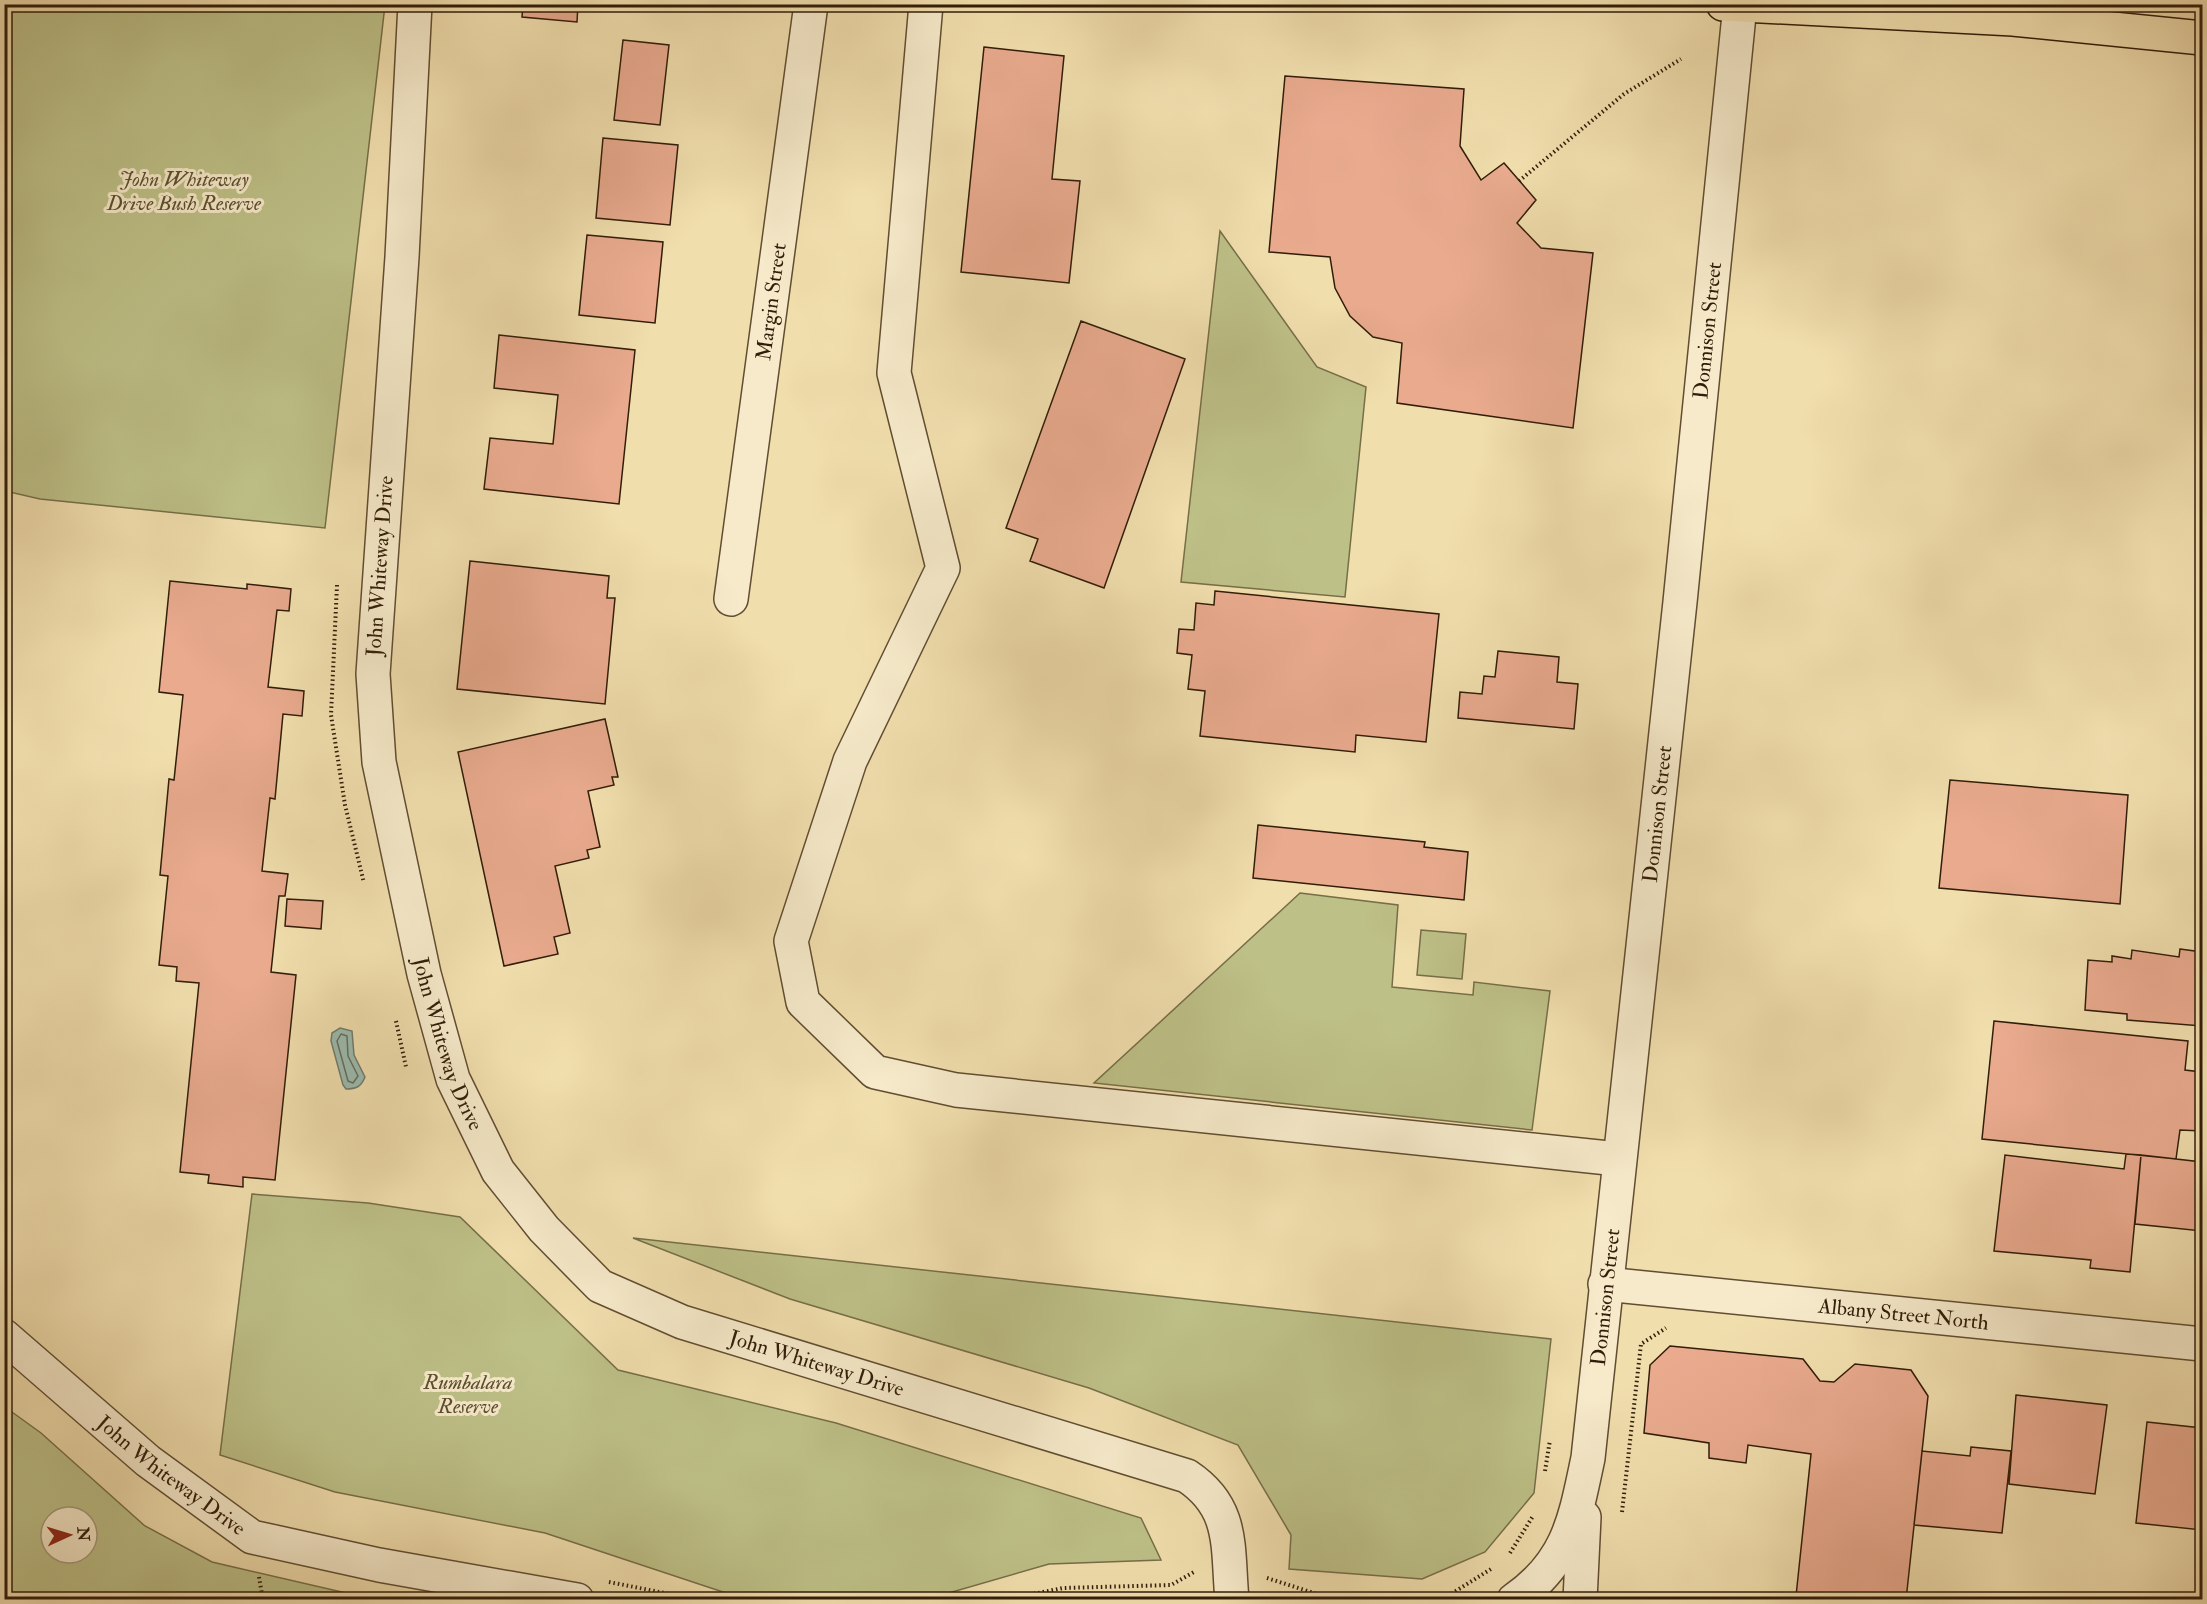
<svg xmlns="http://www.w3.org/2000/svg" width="2207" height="1604" font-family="'IM FELL Double Pica',serif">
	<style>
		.green { fill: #bdc087; stroke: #776e48; stroke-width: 1.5; fill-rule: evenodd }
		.water { fill: #9bbbaf; stroke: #717c6d; stroke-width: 1.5 }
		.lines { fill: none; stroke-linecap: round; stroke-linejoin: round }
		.shore { stroke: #666c5c; stroke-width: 1.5 }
		.building { fill: #e9aa8e; stroke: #311d09; stroke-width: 1.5 }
		.minor-casing { stroke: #614d32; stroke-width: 36 }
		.major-casing { stroke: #311d09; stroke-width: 36 }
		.path { stroke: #311d09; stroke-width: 4; stroke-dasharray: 1.5 3; stroke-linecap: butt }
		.minor { stroke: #f6eaca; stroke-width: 33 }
		.major { stroke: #f1dead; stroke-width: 33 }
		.labels { text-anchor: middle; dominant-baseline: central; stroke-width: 6; stroke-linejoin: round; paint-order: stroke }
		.park-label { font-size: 21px; font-style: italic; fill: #5b4e2f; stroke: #f6eaca }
		.street-label { font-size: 21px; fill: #311d09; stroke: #f6eaca }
	</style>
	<rect width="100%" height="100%" fill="#f1dead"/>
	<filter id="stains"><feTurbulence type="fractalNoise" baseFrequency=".00333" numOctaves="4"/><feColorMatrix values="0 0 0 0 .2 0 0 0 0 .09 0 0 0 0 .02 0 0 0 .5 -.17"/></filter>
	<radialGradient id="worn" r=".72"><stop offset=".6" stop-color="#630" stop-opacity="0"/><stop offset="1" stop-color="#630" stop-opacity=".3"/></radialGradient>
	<path class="green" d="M5,4L385,5L325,528L40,499L5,491Z
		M1220,231L1317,367L1366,387L1345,597L1181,582Z
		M1300,893L1398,905L1392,987L1473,995L1474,982L1550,991L1532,1130L1094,1083Z
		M1421,930L1466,934L1462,979L1417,975Z
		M252,1194L368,1203L460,1217L618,1370L836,1423L1141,1518L1161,1560L1049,1564L928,1599H744L545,1533L335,1492L220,1455Z
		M633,1238L1551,1339L1534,1493L1485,1552L1422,1579L1289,1569L1291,1535L1238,1445L1089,1388L790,1299Z
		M5,1407L41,1433L145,1526L212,1562L372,1599H5ZM51,1517H87V1553H51Z"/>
	<path class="water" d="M340,1028L352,1031L354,1055L365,1077C361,1087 356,1089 346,1089L343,1085L331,1041L332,1033Z"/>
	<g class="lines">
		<path class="shore" d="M341,1034L347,1036L348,1056L358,1076L353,1083L348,1081L337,1041Z"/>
	</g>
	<path class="building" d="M523,4H578L577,22L522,17Z
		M623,40L669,45L660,125L614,120Z
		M984,47L1064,56L1052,179L1080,181L1069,283L961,272Z
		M1285,76L1464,89L1460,146L1481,180L1504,163L1536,200L1517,223L1541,248L1593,253L1573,428L1397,403L1402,343L1373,337L1350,316L1335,288L1330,257L1269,252Z
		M603,138L678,145L670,225L596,218Z
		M587,235L663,242L655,323L579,315Z
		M1081,321L1185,359L1104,588L1030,561L1038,539L1006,528Z
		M499,335L635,350L619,504L484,489L490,438L553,444L558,395L494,388Z
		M470,561L609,576L607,598H615L605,704L457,689Z
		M170,581L247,589V584L291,589L289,611L277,610L268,687L304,691L302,716L283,714L275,799L270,798L262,871L288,874L285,896H279L271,972L296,975L275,1180L243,1177V1187L208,1183L209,1175L180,1172L199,983L176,981L177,967L159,965L168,876L160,875L169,779L174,780L183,695L159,692Z
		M1215,591L1439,614L1426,742L1356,735L1355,752L1200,736L1205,691L1188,689L1192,655L1177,653L1179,629L1194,630L1196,603L1214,605Z
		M1498,651L1559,657L1557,682L1578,684L1574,729L1458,718L1460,692L1482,694L1484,676L1495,677Z
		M605,719L618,777H612L614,785L588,791L600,847L587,850L589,858L555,866L570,933L554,937L558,954L504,966L458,752Z
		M1950,780L2128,795L2120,904L1939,888Z
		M1258,825L1425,842L1424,847L1468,852L1464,900L1253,878Z
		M287,899L323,901L321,929L285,926Z
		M2180,949L2202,952V1026L2127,1020V1014L2085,1010L2088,960L2112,962V956L2131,959L2132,950L2179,957Z
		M1994,1021L2188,1041L2185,1070L2202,1072V1131L2180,1130L2176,1159L1982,1139Z
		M2126,1154L2141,1155L2130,1272L2090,1268L2091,1260L1994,1251L2005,1155L2124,1169Z
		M2141,1155L2202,1162V1231L2135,1224Z
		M1670,1346L1803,1359L1820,1381L1834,1382L1855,1364L1911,1370L1928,1396L1906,1600H1825L1796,1596L1811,1454L1748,1445L1746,1463L1709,1458V1443L1644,1433L1650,1365Z
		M2016,1395L2107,1405L2095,1494L2009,1484Z
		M2147,1422L2202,1428V1530L2136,1523Z
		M1971,1447L2011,1451L2002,1533L1914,1525L1922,1451L1970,1456Z"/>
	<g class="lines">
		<g class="minor-casing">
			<g id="minor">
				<path id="s1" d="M415,4L402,257L373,674L379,762L424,974L453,1079L498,1171L544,1229L600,1286L682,1322L1187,1476C1235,1508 1227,1547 1232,1600"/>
				<path d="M926,4L894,373L943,568L850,761L791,941L803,1002L875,1072L956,1090L1618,1159"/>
				<path id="s2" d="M731,599L811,4"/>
				<path id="s3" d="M1605,1284L2202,1344"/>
				<path id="s4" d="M4,1336L148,1461L252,1537L379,1565L577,1600"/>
				<path id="s5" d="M1514,1600C1569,1562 1575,1519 1588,1458L1680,602L1740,5"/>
				<path d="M1580,1600L1584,1517"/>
			</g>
		</g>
		<g class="major-casing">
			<path id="major" d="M1723,4L2013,19L2202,38"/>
		</g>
		<path class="path" d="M1519,181L1624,94L1681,59
			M337,585L331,715L345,805L364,883
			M396,1021L406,1067
			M1545,1471L1550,1440
			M1622,1512L1641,1344L1666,1328
			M1510,1553L1533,1516
			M259,1577L263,1600
			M1267,1578L1320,1595L1359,1600
			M609,1582L700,1600
			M1003,1600L1063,1588L1171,1585L1194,1572
			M1416,1600L1451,1594L1491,1569"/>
		<use href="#minor" class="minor"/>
		<use href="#major" class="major"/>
	</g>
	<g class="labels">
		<g class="park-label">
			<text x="184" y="179">John Whiteway<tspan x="184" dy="24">Drive Bush Reserve</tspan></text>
			<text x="468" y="1382">Rumbalara<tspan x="468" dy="24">Reserve</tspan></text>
		</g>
		<g class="street-label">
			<text stroke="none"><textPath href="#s2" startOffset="300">Margin Street</textPath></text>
			<text stroke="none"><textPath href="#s5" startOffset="1299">Donnison Street</textPath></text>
			<text transform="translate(380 566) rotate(-86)">John Whiteway Drive</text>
			<text stroke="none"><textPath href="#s5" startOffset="813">Donnison Street</textPath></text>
			<text stroke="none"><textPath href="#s1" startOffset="1050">John Whiteway Drive</textPath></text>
			<text stroke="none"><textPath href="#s5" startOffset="327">Donnison Street</textPath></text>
			<text stroke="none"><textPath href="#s3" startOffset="300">Albany Street North</textPath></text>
			<text stroke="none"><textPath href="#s1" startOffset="1572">John Whiteway Drive</textPath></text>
			<text stroke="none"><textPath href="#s4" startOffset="218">John Whiteway Drive</textPath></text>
		</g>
	</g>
	<rect width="2207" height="1604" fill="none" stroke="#f1dead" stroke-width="24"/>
	<rect x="6" y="6" width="2195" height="1592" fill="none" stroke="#311d09" stroke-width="3"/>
	<rect x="12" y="12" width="2183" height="1580" fill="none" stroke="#311d09" stroke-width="1.5"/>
	<g transform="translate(69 1535) rotate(86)"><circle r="28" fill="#f6eaca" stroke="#a7987d" stroke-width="1.5"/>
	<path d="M0-4.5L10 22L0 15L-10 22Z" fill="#8f2418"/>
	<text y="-9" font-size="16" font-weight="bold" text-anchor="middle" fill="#311d09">N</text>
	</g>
	<rect width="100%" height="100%" filter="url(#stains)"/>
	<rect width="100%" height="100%" fill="url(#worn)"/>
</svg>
